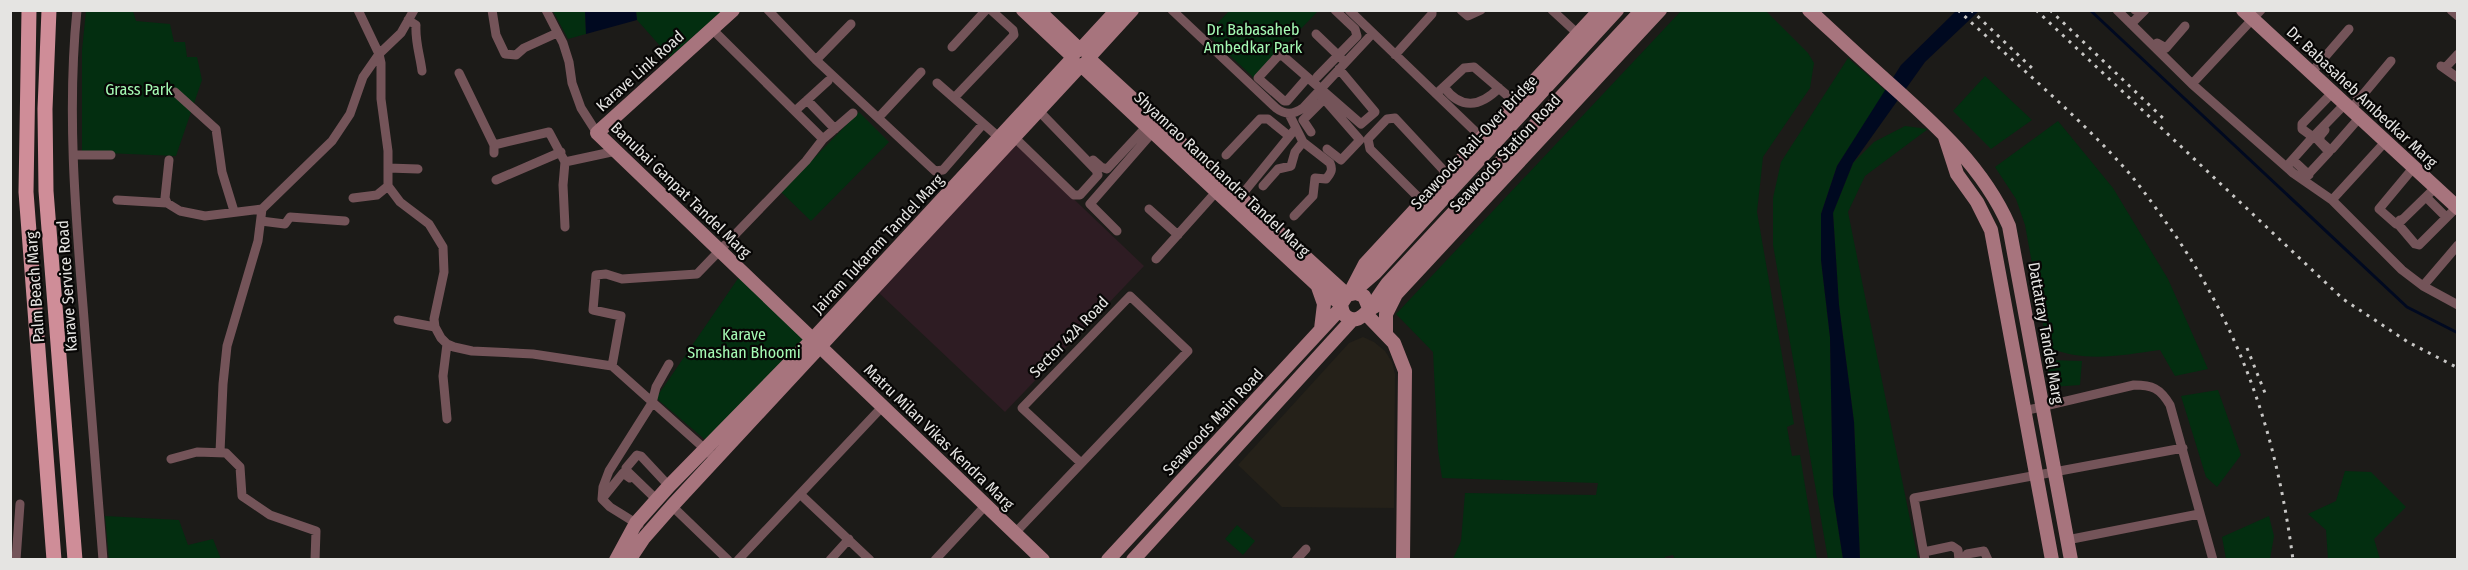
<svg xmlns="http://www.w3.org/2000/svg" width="2468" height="570" font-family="'Fira Sans Condensed',sans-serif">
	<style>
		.built { fill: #252119 }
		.education { fill: #2e1c23 }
		.green { fill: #032e10 }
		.water { fill: #000920 }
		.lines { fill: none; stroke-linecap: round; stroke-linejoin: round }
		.stream { stroke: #000920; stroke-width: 3 }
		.street { stroke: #745459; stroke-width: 9 }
		.secondary { stroke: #a7747d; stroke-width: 14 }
		.primary { stroke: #cf8d98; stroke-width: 15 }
		.rail { stroke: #c8c7c5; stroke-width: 3; stroke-dasharray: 3 6; stroke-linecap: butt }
		.labels { text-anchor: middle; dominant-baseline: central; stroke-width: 4.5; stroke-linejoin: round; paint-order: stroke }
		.park-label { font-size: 16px; fill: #a5fab4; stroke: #070605 }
		.street-label { font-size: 16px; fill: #e5e4e2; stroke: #070605 }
	</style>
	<rect width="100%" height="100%" fill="#1c1b18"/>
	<path class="built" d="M1363,337L1374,342L1385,351L1392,362L1395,374L1394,508L1282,507L1238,465L1349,343Z"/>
	<path class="education" d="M1016,144L1144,266L1005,412L878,292Z"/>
	<path class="green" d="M86,11H133L136,21L170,24L174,42H185L187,57H197L202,80L176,156L82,152V50Z
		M553,11H585L586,34L568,39Z
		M636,11H722L670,57L637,20Z
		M1229,11H1318L1254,78L1207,34Z
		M1681,11H1766L1808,53L1814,63L1810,88L1763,157L1757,212L1794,424L1787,427L1792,456L1800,455L1817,559L1675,560L1673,555L1665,557V560L1453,559L1461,541L1465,493L1596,495L1598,483L1442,478L1438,450L1433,352L1396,314Z
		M1848,58L1886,91L1837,166L1821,214V260L1830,337L1833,495L1843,559H1828L1773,245V198L1781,162Z
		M1985,76L2032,120L1991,149L1953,111Z
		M859,112L889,142L811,221L781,192Z
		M2058,121L2113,188L2168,279L2208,369L2175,376L2160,350C2123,355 2085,363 2050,348L2045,335L2025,225L2016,199L1995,167Z
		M1905,126L1928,129L1865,176L1848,212L1918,559H1860L1854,422L1839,305L1833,213L1853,163L1874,142Z
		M739,277L804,339L709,443L656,398Z
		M2046,360L2082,361L2080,385L2051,387Z
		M2218,390L2241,455L2217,487L2206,477L2181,396Z
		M2345,471L2371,472L2406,507L2374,539L2380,559H2328L2326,530L2308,514L2336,501Z
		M105,516L179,520L188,545L213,539L221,559H109Z
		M2269,516L2274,536L2270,559H2226L2222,537Z
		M1237,525L1255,541L1243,555L1225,539Z"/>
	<path class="water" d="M585,11H636L637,20L586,34Z
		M1956,11H1979L1925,62L1853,163L1833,213L1839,305L1854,422L1860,559H1843L1833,495L1830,337L1821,260V214L1837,166L1901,65Z"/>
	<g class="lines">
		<path class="stream" d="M2090,10L2407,307L2458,333"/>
		<path class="street" d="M77,10C67,108 75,208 83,306C90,390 96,475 103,560
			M358,10L379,54L381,63V99L388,151V186L400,202L429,224L443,247L444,272L434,319L435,327L441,338L447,344L454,347L472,351L533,354L612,366L715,458
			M492,10L496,35L505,54L516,55L524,48L557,33
			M546,10L563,43L569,62L572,83L581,108L597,133
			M768,10L816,60L935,171L943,170L983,124
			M1172,10L1276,108C1285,115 1293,115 1303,108L1373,33
			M1349,10L1482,138
			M1461,10L1468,16L1481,10
			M1552,10L1578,34
			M2117,10L2192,84L2293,173L2332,200L2402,270L2423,286L2458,305
			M2135,10H2136
			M2451,10L2458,16
			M408,20L416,25C415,42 420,55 422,71
			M2131,24L2145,10
			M1316,34L1342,59
			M2157,43L2166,48L2185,26
			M952,47L986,10
			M1395,55L1432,14V10
			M816,60L851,24
			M2320,62L2360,98
			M2441,66L2458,78
			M2445,68L2458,54
			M459,73L494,145V153
			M2311,73L2349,29
			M1317,77L1357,36L1355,29L1335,10
			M1307,78L1287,101H1284L1258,78L1278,56H1283L1361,124L1375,112L1339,69
			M937,83L1002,140
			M2192,84L2261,10
			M1444,87C1461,110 1480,107 1499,88
			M175,92L216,129L222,172L234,211
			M1318,92L1360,140L1341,160L1327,149
			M2333,92L2302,124V129L2313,137L2345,104
			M1436,94L1464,68L1474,67L1515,102
			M954,98L1014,35L1013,30L991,10
			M807,100L835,129
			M2351,109L2391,61
			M795,111L828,81
			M1289,114L1303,142L1330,163C1333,170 1331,173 1326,179L1315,178L1313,196L1294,216
			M879,117L921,72
			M2325,130L2320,136V141L2330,150L2332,149L2360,117
			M1311,132L1303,120L1324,99
			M1013,136L1074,195H1080L1098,175L1096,170L1038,110
			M823,139L853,113
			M494,145L549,132L565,162L616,151
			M74,155H111
			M1226,155L1260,119H1268L1289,136
			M169,160L165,198L167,203L180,211L205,216L262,209
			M1093,160L1101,167L1107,169L1146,127
			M2293,160L2309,175
			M565,162L563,185L565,227
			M2286,167L2311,139L2316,138L2329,152L2303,180
			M388,168L418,169
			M496,180L561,152
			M1263,186L1278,169L1291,166L1295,152L1303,142
			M2435,188L2398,224L2415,244L2419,245L2457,207
			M1240,197L1296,128
			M2426,197L2446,217
			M353,198L377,195L388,186
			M117,200L167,203
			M2332,200L2386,141
			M1423,202L1370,149L1368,139L1387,119L1395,118L1448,175
			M1149,209L1178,235
			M2400,220L2396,224L2379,209L2414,167
			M261,221L285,224L290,217L345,221
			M1117,231L1090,204L1152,133
			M1156,259L1216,192
			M2423,286L2458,245
			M398,320L435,327
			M447,344L443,376L447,419
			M612,366L621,316L593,310L596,275L606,274L622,279L697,274L806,161L823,139L712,29
			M2024,411L2134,385C2152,385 2160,388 2170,405L2213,560
			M220,452L223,384L227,346L258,241L262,209L332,141L350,114L363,77L379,54L401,33L414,10
			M171,459L197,452L226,453L240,467L242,496L270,515L316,531L315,560
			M800,494L870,560
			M602,499L623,473L630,478
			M657,500L627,471L626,468L637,455L641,456L669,486
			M672,506L728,560
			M639,525L610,507L602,499L603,487L609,471L652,403L656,387L669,364
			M1015,533L1188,351L1130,296L1022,408L1081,463
			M2067,540L2199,514
			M1924,552L1952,546L1958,550L1959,560
			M16,560L20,504
			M738,560L883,406
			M830,560L849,539
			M935,560L986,505
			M1296,560L1306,549
			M1925,560L1914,498L2183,448
			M1965,560L1967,554L1984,551L1988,560"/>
		<path class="secondary" d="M733,10L597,133L1043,560
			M1023,10L1072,56
			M1038,10L1079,49
			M1809,10C1833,32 1857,55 1881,76C1930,120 1982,164 2009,226L2071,560
			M2243,10L2458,208
			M1089,59L1347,295
			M1082,66L1317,285L1341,304
			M1945,137L1957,174L1977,202L1991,230L2052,560
			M1318,287L1324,304L1321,329
			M1352,289L1365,264L1600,10
			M1352,293L1375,273L1617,10
			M1369,308L1364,296L1356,293L1347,295L1341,304C1342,309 1342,314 1347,317C1362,329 1379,294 1387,284L1642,10
			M1372,308L1397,293L1660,10
			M1366,314L1394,343L1405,371L1403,560
			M1386,333V314L1396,294
			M616,560L636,523L669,486L813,339L1072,59L1074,52L1081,49L1117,10
			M629,560L643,539L672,506L1080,66L1087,63L1089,57L1132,10
			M1108,560L1341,308
			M1133,560L1352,320"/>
		<path class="primary" d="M29,10L26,192L54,560
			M49,10L45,109L46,191L75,560"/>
		<path class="rail" d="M1958,10C2015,64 2077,114 2129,173C2145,192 2160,214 2175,235C2244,337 2277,438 2293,560
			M1971,10L2034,70
			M2036,10L2343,299L2408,342L2458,368
			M2050,10L2165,120
			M2247,348L2265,393"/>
	</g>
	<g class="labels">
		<g class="park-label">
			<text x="1253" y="29">Dr. Babasaheb<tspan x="1253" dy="18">Ambedkar Park</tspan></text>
			<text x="139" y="89">Grass Park</text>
			<text x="744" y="334">Karave<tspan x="744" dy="18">Smashan Bhoomi</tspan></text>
		</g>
		<g class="street-label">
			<text transform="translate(640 71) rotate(-42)">Karave Link Road</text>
			<text transform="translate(2362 97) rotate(43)">Dr. Babasaheb Ambedkar Marg</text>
			<text transform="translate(1474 142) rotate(-47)">Seawoods Rail-Over Bridge</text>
			<text transform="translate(1505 153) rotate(-47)">Seawoods Station Road</text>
			<text transform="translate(1222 174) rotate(43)">Shyamrao Ramchandra Tandel Marg</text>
			<text transform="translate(681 190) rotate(44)">Banubai Ganpat Tandel Marg</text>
			<text transform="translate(878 244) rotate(-47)">Jairam Tukaram Tandel Marg</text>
			<text transform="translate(67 286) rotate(-94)">Karave Service Road</text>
			<text transform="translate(35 287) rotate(-94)">Palm Beach Marg</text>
			<text transform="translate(2046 333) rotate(80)">Dattatray Tandel Marg</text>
			<text transform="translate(1069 337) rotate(-46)">Sector 42A Road</text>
			<text transform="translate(1213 422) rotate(-47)">Seawoods Main Road</text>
			<text transform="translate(939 437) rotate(44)">Matru Milan Vikas Kendra Marg</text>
		</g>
	</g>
	<rect width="2468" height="570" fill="none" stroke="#e5e4e2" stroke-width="24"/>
</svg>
